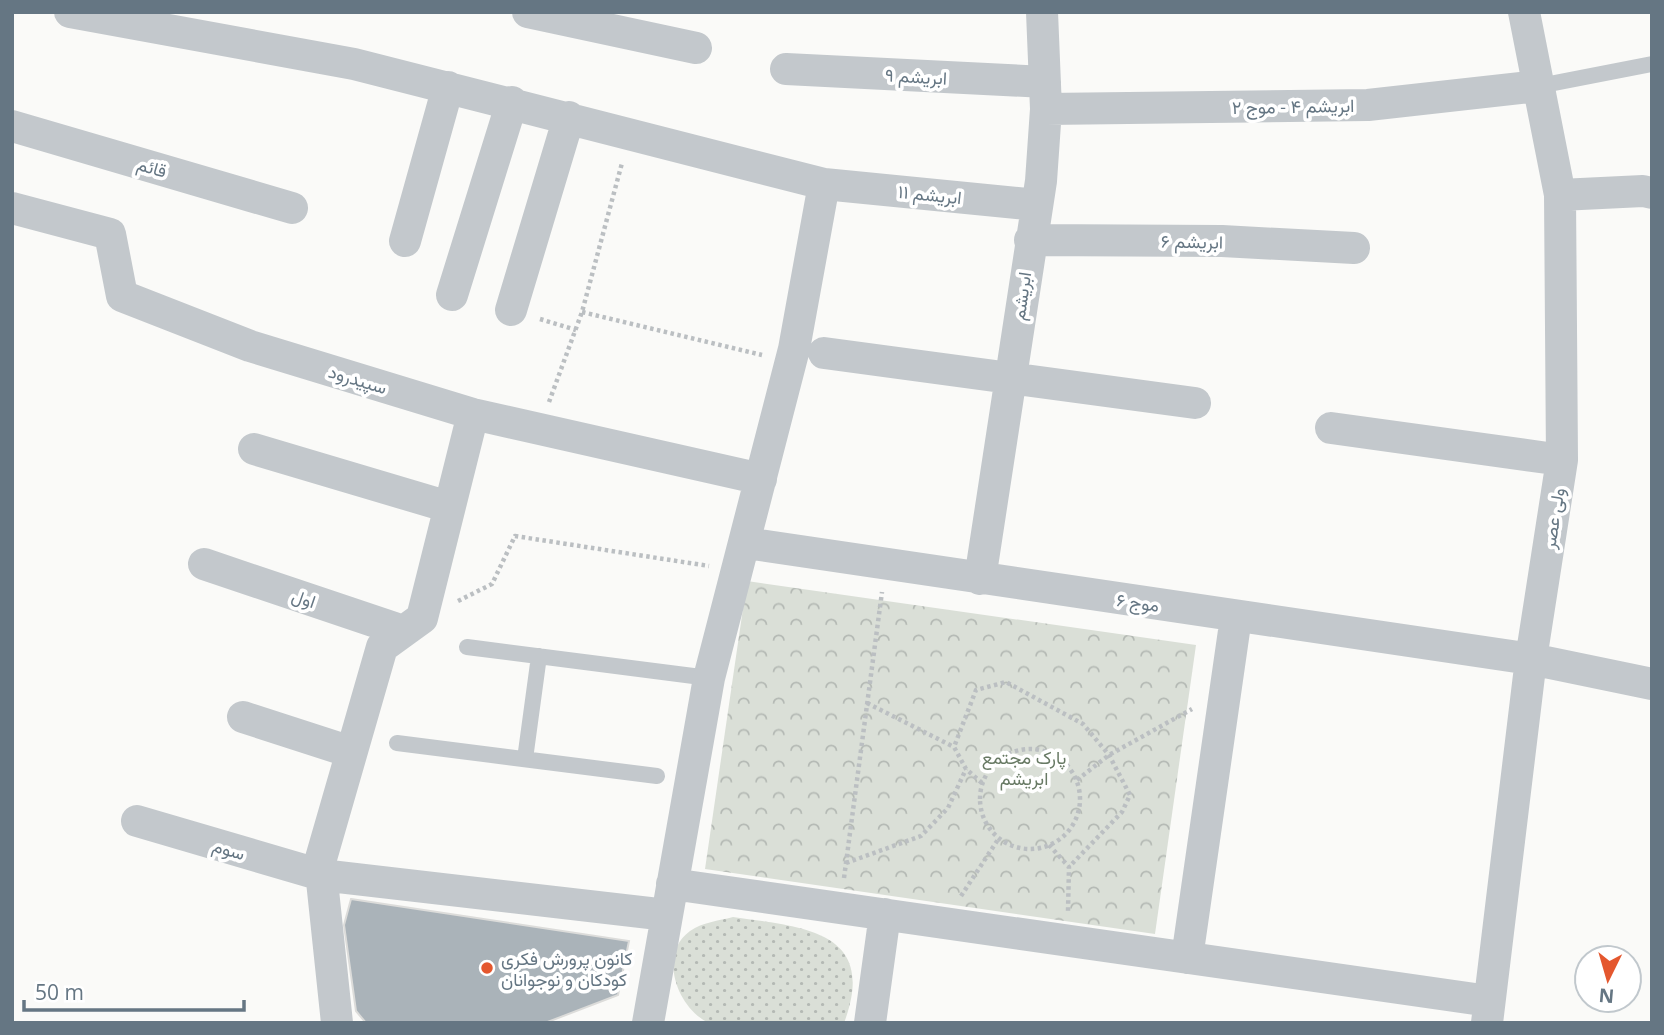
<svg xmlns="http://www.w3.org/2000/svg" width="1664" height="1035" font-family="'Open Sans',Vazirmatn,sans-serif">
	<style>
		.grass { fill: url(#grass-dots) }
		.park { fill: url(#park-crowns) }
		.building { fill: #aab3b9; stroke: #dcdcda; stroke-width: 2 }
		.lines { fill: none; stroke-linecap: round; stroke-linejoin: round }
		.path { stroke: #bbbfc2; stroke-width: 4.5; stroke-dasharray: 3.5 3.5; stroke-linecap: butt }
		.lane { stroke: #c3c8cc; stroke-width: 16 }
		.street { stroke: #c3c8cc; stroke-width: 32 }
		.poi-dot { fill: #e4572e; stroke: #fff; stroke-width: 2.5 }
		.labels { text-anchor: middle; dominant-baseline: central; stroke-width: 7; stroke-linejoin: round; paint-order: stroke }
		.street-label { font-size: 18px; fill: #657683; stroke: #fff }
		.park-label { font-size: 18px; fill: #687a64; stroke: #fff }
		.poi-label { font-size: 18px; fill: #657683; stroke: #fff; text-anchor: start }
	</style>
	<defs>
		<pattern id="grass-dots" width="8" height="8" patternUnits="userSpaceOnUse" patternTransform="scale(1.75)"><rect width="8" height="8" fill="#dadfd7"/><path d="M2 2h.1M6 6h.1" fill="none" stroke="#b4b9b4" stroke-width="1.8" stroke-linecap="round"/></pattern>
		<pattern id="park-crowns" width="20" height="18" patternUnits="userSpaceOnUse" patternTransform="scale(1.75)"><rect width="20" height="18" fill="#dadfd7"/><path d="M2 6a3 3 0 1 1 6 0M12 15a3 3 0 1 1 6 0" fill="none" stroke="#b4b9b4"/></pattern>
	</defs>
	<rect width="100%" height="100%" fill="#fafaf8"/>
	<path class="grass" d="M733,917C802,927 879,930 844,1023H709C678,1009 657,955 690,931C703,922 718,921 733,917Z"/>
	<path class="park" d="M747,581L1196,645L1155,934L705,869Z"/>
	<path class="building" d="M351,899L629,941L618,995L545,1023H366L356,1011L344,925Z"/>
	<g class="lines">
		<path class="path" d="M582,312L762,355
			M540,319L576,330
			M549,402L582,312L622,163
			M458,601L492,584L515,536L709,566
			M867,703L954,747
			M980 799a50 50 0 1 1 100 0a50 50 0 1 1-100 0Z
			M1077,780L1109,755L1192,709
			M982,783L966,769L954,747L976,690L1006,682L1083,724L1109,755L1130,795L1122,812L1069,867
			M1049,845L1069,867L1068,911
			M846,863L921,836L948,808L966,769
			M844,878L882,592
			M961,896L999,838"/>
		<path class="lane" d="M1539,86L1652,64
			M467,647L709,678
			M397,743L657,776
			M525,759L539,656"/>
		<path class="street" d="M70,12L354,64L824,184L1037,205
			M528,12L696,48
			M786,69L1045,82
			M1046,109L1368,105L1539,86
			M12,126L292,208
			M1560,195L1643,191L1652,193
			M12,208L110,234L122,296L250,346L473,414L761,479
			M1030,240L1222,241L1354,248
			M405,241L448,87
			M452,295L512,102
			M511,310L569,117
			M824,353L1195,403
			M1331,428L1562,460
			M254,449L449,507
			M746,543L1531,659L1652,684
			M204,564L403,631
			M980,579L1041,181L1046,109L1042,12
			M243,717L351,752
			M137,821L321,875L667,915
			M672,884L1489,1001
			M1187,958L1236,617
			M337,1023L320,862L382,647L422,618L473,414
			M648,1023L709,678L794,349L824,184
			M870,1023L885,914
			M1487,1023L1531,659L1562,460L1560,195L1524,12"/>
	</g>
	<circle class="poi-dot" cx="487" cy="968" r="7"/>
	<g class="labels">
		<g class="street-label">
			<text transform="translate(916 76) rotate(3)">ابریشم ۹</text>
			<text transform="translate(1293 106) rotate(-1)">ابریشم ۴ - موج ۲</text>
			<text transform="translate(152 167) rotate(16)">قائم</text>
			<text transform="translate(930 194) rotate(6)">ابریشم ۱۱</text>
			<text transform="translate(1192 241) rotate(1)">ابریشم ۶</text>
			<text transform="translate(1021 296) rotate(-82)">ابریشم</text>
			<text transform="translate(358 379) rotate(17)">سپیدرود</text>
			<text transform="translate(1553 518) rotate(-81)">ولی عصر</text>
			<text transform="translate(304 598) rotate(19)">اول</text>
			<text transform="translate(1138 602) rotate(8)">موج ۶</text>
			<text transform="translate(229 849) rotate(17)">سوم</text>
		</g>
		<g class="park-label">
			<text x="1024" y="757">پارک مجتمع<tspan x="1024" dy="21">ابریشم</tspan></text>
		</g>
		<g class="poi-label">
			<text x="501" y="958">کانون پرورش فکری<tspan x="501" dy="21">کودکان و نوجوانان</tspan></text>
		</g>
	</g>
	<rect width="1664" height="1035" fill="none" stroke="#657683" stroke-width="28"/>
	<g transform="translate(1608 979) rotate(185)"><circle r="33" fill="#ffffff" stroke="#c1c8cd" stroke-width="2"/>
	<path d="M0-5L12 26L0 18L-12 26Z" fill="#e4572e"/>
	<text y="-10" font-size="19" font-weight="bold" text-anchor="middle" fill="#657683">N</text>
	</g>
	<path d="M24 1000v10h220v-10" fill="none" stroke="#657683" stroke-width="3.5"/>
	<text x="35" y="1000" font-size="21" fill="#657683" stroke="#ffffff" stroke-width="5" paint-order="stroke">50 m</text>
</svg>
